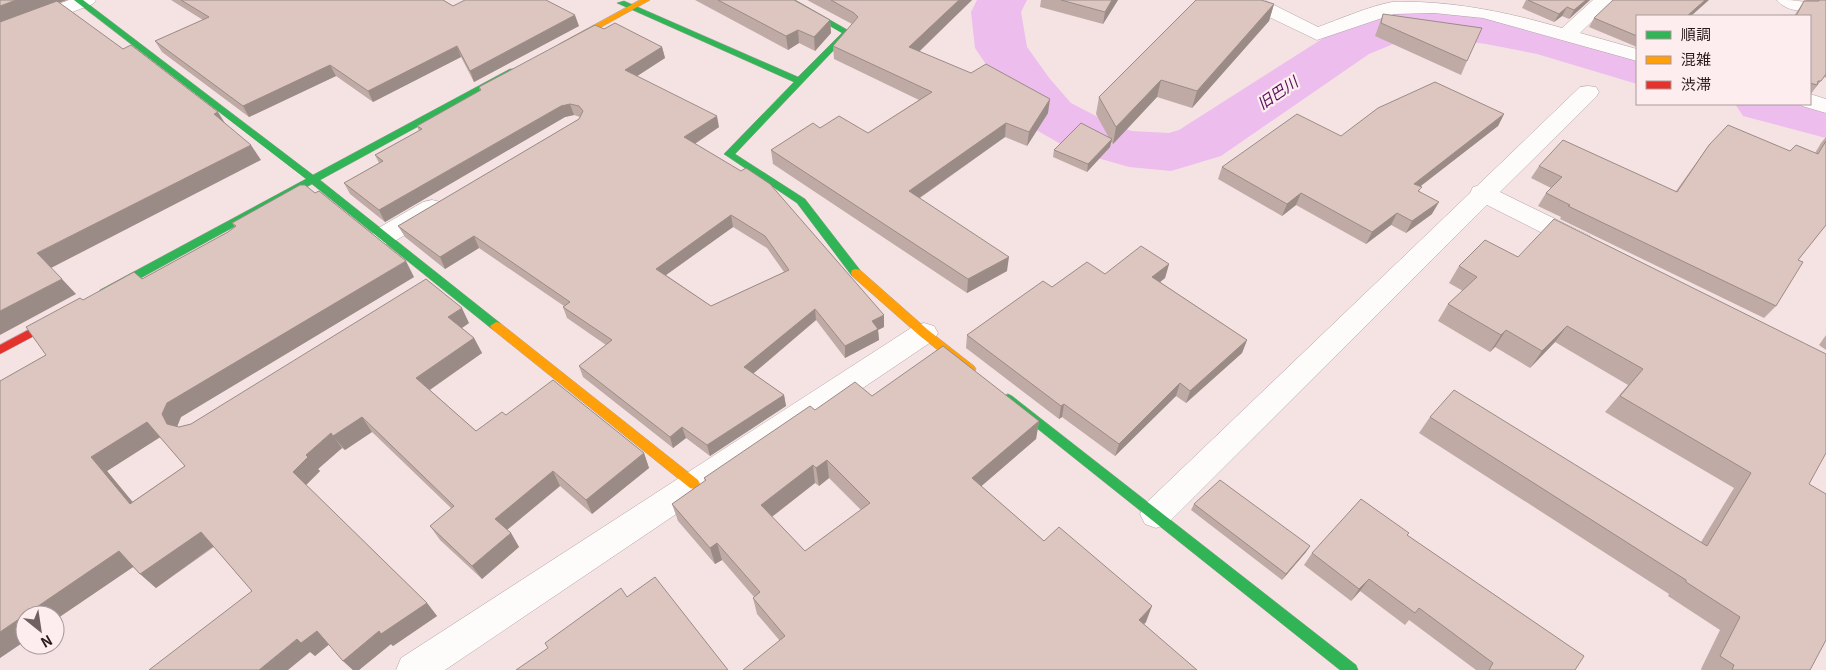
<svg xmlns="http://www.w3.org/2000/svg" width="1826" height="670" font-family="Georgia,'Noto Sans JP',serif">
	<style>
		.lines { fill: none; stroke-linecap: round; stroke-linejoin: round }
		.river { fill: #ecbded; fill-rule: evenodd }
		.street-casing { stroke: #b2a3a4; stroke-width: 1 }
		.fast-casing { stroke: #b2a3a4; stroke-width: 1 }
		.slow-casing { stroke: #b2a3a4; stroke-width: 1 }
		.jam-casing { stroke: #b2a3a4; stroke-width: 1 }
		.street { fill: #fefbfb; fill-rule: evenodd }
		.fast { fill: #30b455; fill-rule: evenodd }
		.slow { fill: #ff9f0a; fill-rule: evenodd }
		.jam { fill: #e5322d; fill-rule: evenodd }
		.wall { fill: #bfaaa5; fill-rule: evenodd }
		.shaded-wall { fill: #9b8b86 }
		.building { fill: #dec6c0; stroke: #9b8b86; fill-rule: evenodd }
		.labels { text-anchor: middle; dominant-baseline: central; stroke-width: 4.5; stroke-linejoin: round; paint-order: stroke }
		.far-water-label { font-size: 15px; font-style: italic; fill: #550c5f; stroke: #feedee }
	</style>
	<rect width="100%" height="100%" fill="#f5e3e4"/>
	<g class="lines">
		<path class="river" d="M977,0H1027L1021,12L1027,47L1050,79L1071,103L1113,125L1132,131L1169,133L1179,130L1333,32L1376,15L1394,11L1435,7L1486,14L1546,24L1637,51V84L1537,54L1486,44L1435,37L1403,40L1369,54L1221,156L1171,171L1129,167L1073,151L1031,127L1012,103L975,48L971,12Z
			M1810,99L1826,103V138L1743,116L1735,104H1810Z"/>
		<g class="street-casing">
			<path id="street" d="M69,0H96L93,4L0,40V27Z
				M1239,0H1264L1318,27C1340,19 1370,6 1392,2C1449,0 1507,12 1562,28L1593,0H1614L1580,33L1637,49V61L1483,18L1434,13L1394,14L1317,40L1242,4Z
				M1777,0C1788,0 1806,0 1813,6L1810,10C1800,13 1783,9 1777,0Z
				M1588,86L1596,87L1599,92L1596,97L1500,192L1590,236L1594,242L1590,248L1581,251L1572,248L1487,205L1167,524L1156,528L1145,524L1140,514L1145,504L1470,193L1473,187L1477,186L1580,87Z
				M1810,94L1826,99V113L1802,106L1801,104H1810Z
				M432,200L441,202L444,208L441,214L393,242L384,245L375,242L371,236L375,230L423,202Z
				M924,323L934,326L938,333L934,340L445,670H396L401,658L914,326Z"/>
		</g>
		<g class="fast-casing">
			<path id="fast" d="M74,0H83L313,175L510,69H516V73L320,180L500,323L502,326L500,329H492L312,184L108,296H100L99,293L100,290L306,179Z
				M785,0H795L851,32L735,154L805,199L860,270L861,273L860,276H852L797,203L724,154L794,82L617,3L624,1L798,77L842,33Z
				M1008,394L1012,396L1356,665L1358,670H1340L1004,402L1002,399L1004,396Z"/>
		</g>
		<g class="slow-casing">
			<path id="slow" d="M640,0H650L567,46L564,47L560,44Z
				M856,269L860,270L928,330L974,366L976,369L974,372H966L920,336L852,276L851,273L852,270Z
				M496,322L500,323L698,480L700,484L698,488L694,489L690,488L492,329L490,326Z"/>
		</g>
		<g class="jam-casing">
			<path id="jam" d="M62,312L68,316L66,319L0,354V345Z"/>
		</g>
		<use href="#street" class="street"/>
		<use href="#fast" class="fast"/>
		<use href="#slow" class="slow"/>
		<use href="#jam" class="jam"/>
	</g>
	<path class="wall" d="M171,0H443L453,6L579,26L474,82L461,57L373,102L336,76L249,117L162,52L155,41L203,20Z
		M695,0H794L830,20L831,33L815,51L799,43L788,50Z
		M807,0H972L919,52L1048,113L1027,146L1005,137L920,198L1007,271L967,293L773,164L771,150L820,128L868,133L919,100L834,59L833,46L852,24Z
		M1041,0H1118L1103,24L1040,7Z
		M1526,0H1590L1569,19L1562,16L1554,22L1522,8Z
		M1803,0H1826V78L1824,77L1810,95V16H1794L1804,1H1807Z
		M1274,4L1269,21L1192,108L1157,97L1113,144L1111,142L1110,147L1087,172L1053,157L1054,150L1109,138L1096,114L1099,97Z
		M1383,14L1467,61L1461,75L1375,36Z
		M1637,16V47L1589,27L1594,18Z
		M604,29L662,47L665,58L637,76L719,127L695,144L884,315V327L878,330L879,340L845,358L816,320L753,373L784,395L786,406L710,456L686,438L673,448L583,377L579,366L606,345L567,318L563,307L564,306L479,248L445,269L405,237L398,226L579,119L580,117L574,115L565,117L385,222L350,194L344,183L379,163L375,155L419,131L417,126L480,91L479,87ZM733,227L767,248L784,272L711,306L666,275Z
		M1504,114L1498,126L1420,186L1419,192L1432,214L1406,233L1391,225L1366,244L1296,205L1282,216L1218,179L1222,167L1341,136Z
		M1826,137V225L1798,260L1776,306L1764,318L1560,219L1561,217L1538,206L1546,193L1551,188L1531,178L1539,166L1676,191L1709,145L1815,153L1821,143Z
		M232,223L414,277L181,417L177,427H179L191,424L469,323L462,328L474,338L482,353L430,390L476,431L506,415L644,453L649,468L592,514L560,486L507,530L511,533L519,547L482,579L440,540L430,526L452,509L372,432L345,450L342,448L318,469L320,471L306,485L427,603L437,616L393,646L391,644L359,670H353L343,661L329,644L315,656L252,591L214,547L156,588L133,567L55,620V615L25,641L0,658V381L46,355L83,300L142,279L228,232L235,227ZM160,437L185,466L132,502L107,471Z
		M1485,240L1809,484L1810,670H1702L1701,669L1720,630L1668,596L1669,594L1419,433L1430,417L1701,542L1734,488L1605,412L1628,385L1555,342L1530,368L1495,347L1490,352L1438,321L1448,304L1463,291L1449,283L1459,266Z
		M1169,264L1165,278L1160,282L1247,340L1242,353L1186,403L1176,396L1115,456L1062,417L1059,419L966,348L967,335L1052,287L1105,274Z
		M1826,335V350L1819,345Z
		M872,396L1039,421L1036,439L981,486L1044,541L1146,622L1144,624L780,641L757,614L753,598L754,597L722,560L715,564L678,521L672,504L705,481L704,478L815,410ZM829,478L861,510L805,551L772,517L815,483L819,486Z
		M1194,504L1310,546L1306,552L1282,580L1191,510Z
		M1407,535L1575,670H1476L1409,620L1405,625L1360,591L1351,601L1304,565L1312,553Z"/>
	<path class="shaded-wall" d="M16,0H67L0,25V6Z
		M959,0H972L909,61V47Z
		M1112,0H1118L1103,24L1105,12Z
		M1586,0H1590L1569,19L1574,10Z
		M1705,0H1709L1691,16H1687Z
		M1274,4L1269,21L1192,108L1197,91Z
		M1567,7L1562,16L1554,22L1559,14Z
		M575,15L579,26L474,82L470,71Z
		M830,20L831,33L815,51L814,37Z
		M798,30L799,43L788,50L786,36Z
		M457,46L461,57L373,102L368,91Z
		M662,47L665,58L628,82L625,70Z
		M330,65L336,76L249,117L243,106Z
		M1161,80L1157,97L1113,144L1116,127Z
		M1050,99L1048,113L1027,146L1029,132Z
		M570,104L574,115L565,117L385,222L379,210L561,106Z
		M218,112L228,128L214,114Z
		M1504,114L1498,126L1408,196L1414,184Z
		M717,116L719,127L687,149L684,137Z
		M1006,123L1005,137L909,205V191Z
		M1112,139L1110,147L1087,172L1088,164Z
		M251,145L261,160L51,268L37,253Z
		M1301,193L1296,205L1282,216L1287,204Z
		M1439,202L1432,214L1406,233L1412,221Z
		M1397,213L1391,225L1366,244L1372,232Z
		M731,215L733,227L659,280L656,269Z
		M474,236L479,248L445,269L440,257Z
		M1009,257L1007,271L967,293L968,279Z
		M406,261L414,277L181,417L176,429L167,424L162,414L167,403Z
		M1169,264L1165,278L1149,291L1152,277Z
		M62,279L76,294L0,335V311Z
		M462,308L469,323L456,332L448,317Z
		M815,309L816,320L747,379L744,367Z
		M884,315V327L878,330L879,340L845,358V346L872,321Z
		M1567,326L1555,342L1530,368L1542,351Z
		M1506,330L1495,347L1490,352L1501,335Z
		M474,338L482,353L425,393L416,378Z
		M1247,340L1242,353L1186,403L1190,391Z
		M1180,383L1176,396L1115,456L1119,444Z
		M784,395L786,406L710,456L707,445Z
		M1064,404L1062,417L1059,419L1061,406Z
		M362,417L372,432L345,450L333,436Z
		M1039,421L1036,439L970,496L972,478Z
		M147,422L162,436L107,471L146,518L130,504L91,457Z
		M682,427L686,438L673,448L670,437Z
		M331,433L342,448L318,469L320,471L305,486L293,472L306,455Z
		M644,453L649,468L592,514L586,500Z
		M827,460L829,478L819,486L816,468Z
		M813,465L815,483L765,522L761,505Z
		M553,471L560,486L503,533L495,519Z
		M201,532L215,545L156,588L140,574Z
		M511,533L519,547L482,579L472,566Z
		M717,543L722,560L715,564L710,548Z
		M1310,546L1306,552L1282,580L1286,574Z
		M119,551L136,565L55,620V615H25V641L0,658V632Z
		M1369,579L1360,591L1351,601L1359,589Z
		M427,603L437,616L393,646L391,644L359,670H353L343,661L379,631Z
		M1152,606L1146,622L1133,636L1139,620Z
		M317,631L331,643L315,656L310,652L288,670H259L297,639Z"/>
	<path class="building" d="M0,0H16L0,6Z
		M181,0H443L453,6L465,0H546L575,15L470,71L457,46L368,91L330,65L243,106L155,41L209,17Z
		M718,0H794L830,20L814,37L798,30L786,36Z
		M831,0H959L909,47L971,73L986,64L1050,99L1029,132L1006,123L909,191L1009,257L968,279L771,150L813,123L820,128L839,116L868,133L932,92L833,46L858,17L854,13Z
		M1061,0H1112L1105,12Z
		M1196,0H1261L1274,4L1197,91L1161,80L1116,127L1099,97Z
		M1528,0H1586L1574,10L1567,7L1559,14Z
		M1613,0H1705L1687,16H1637V36L1594,18Z
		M1819,0H1826V74L1821,81H1818L1817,85L1810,83V16H1796L1804,1H1819Z
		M57,1L123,49L131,45L218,112L214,114L251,145L37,253L62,279L0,311V22Z
		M1383,14L1482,28L1467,61L1381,23Z
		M615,23L662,47L625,70L717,116L684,137L741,171L746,168L770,184L884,315L872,321L878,329L845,346L815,309L744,367L784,395L707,445L682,427L670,437L579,366L612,340L563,307L570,302L474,236L440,257L398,226L579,119L583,111L579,106L570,104L561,106L379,210L344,183L383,161L375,155L422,129L417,126L481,90L479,87L595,25L604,29ZM731,215L765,236L789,270L711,306L656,269Z
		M1435,82L1504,114L1414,184L1422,187L1418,191L1439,202L1412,221L1397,213L1372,232L1301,193L1287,204L1222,167L1297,114L1341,136L1378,108Z
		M1081,123L1112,139L1088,164L1054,150Z
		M1728,125L1790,151L1796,145L1818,154L1826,141V225L1798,260L1803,262L1776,306L1568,206L1570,205L1546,193L1562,177L1539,166L1563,140L1677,192L1709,145Z
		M300,185H305L315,193L319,191L406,261L167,403L162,414L167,424L179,427L191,424L426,279L462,308L448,317L474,338L416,378L476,431L502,412L506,415L553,380L644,453L586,500L553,471L495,519L511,533L472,566L430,526L454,506L362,417L333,436L331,433L306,455L308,457L293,472L427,603L381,634L379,631L343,661L317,631L301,643L297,639L259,670H149L252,591L201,532L140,574L119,551L0,632V381L46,355L26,327L80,298L83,300L134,272L142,279L228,232L236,226L232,223ZM147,422L185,466L130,504L91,457Z
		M1554,219L1826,354V453L1809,484L1826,494V640L1810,670H1732L1734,665L1720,656L1740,617L1686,582V580L1430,417L1454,390L1707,546L1751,473L1620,396L1643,369L1567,326L1542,351L1506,330L1501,335L1448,304L1477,277L1459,266L1485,240L1518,257Z
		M1141,246L1169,264L1152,277L1247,340L1190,391L1180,383L1119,444L1064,404L1061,406L967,335L1043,281L1052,287L1087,262L1105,274Z
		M943,346L1039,421L972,478L1044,541L1059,527L1152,606L1139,620L1197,670H743L785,636L753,598L760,592L717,543L710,548L672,504L706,480L704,478L810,406L815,410L855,382L872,396ZM827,460L870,503L805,551L761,505L813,465L816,468Z
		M1220,480L1310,546L1286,574L1194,504Z
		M1361,499L1409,533L1407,535L1584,656L1575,670H1489L1493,663L1419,608L1415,613L1369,579L1359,589L1312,553Z
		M655,577L728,670H516L548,648L545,643L621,588L627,597Z"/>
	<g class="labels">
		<g class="far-water-label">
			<text transform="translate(1277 92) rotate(-34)">旧巴川</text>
		</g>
	</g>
	<rect x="1636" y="15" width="175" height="90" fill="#feedee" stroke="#a9999a"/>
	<rect x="1646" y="31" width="25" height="8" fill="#30b455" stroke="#a9999a"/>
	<text x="1681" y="40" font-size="15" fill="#291a1b">順調</text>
	<rect x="1646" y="56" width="25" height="8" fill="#ff9f0a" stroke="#a9999a"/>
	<text x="1681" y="65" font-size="15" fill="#291a1b">混雑</text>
	<rect x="1646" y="81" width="25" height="8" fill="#e5322d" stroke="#a9999a"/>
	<text x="1681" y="90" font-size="15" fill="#291a1b">渋滞</text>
	<g transform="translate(40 630) rotate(150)"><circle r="24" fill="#feedee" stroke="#a9999a"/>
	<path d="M0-4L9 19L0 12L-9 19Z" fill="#706061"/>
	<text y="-8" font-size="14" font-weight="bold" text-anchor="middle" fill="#291a1b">N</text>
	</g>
</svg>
